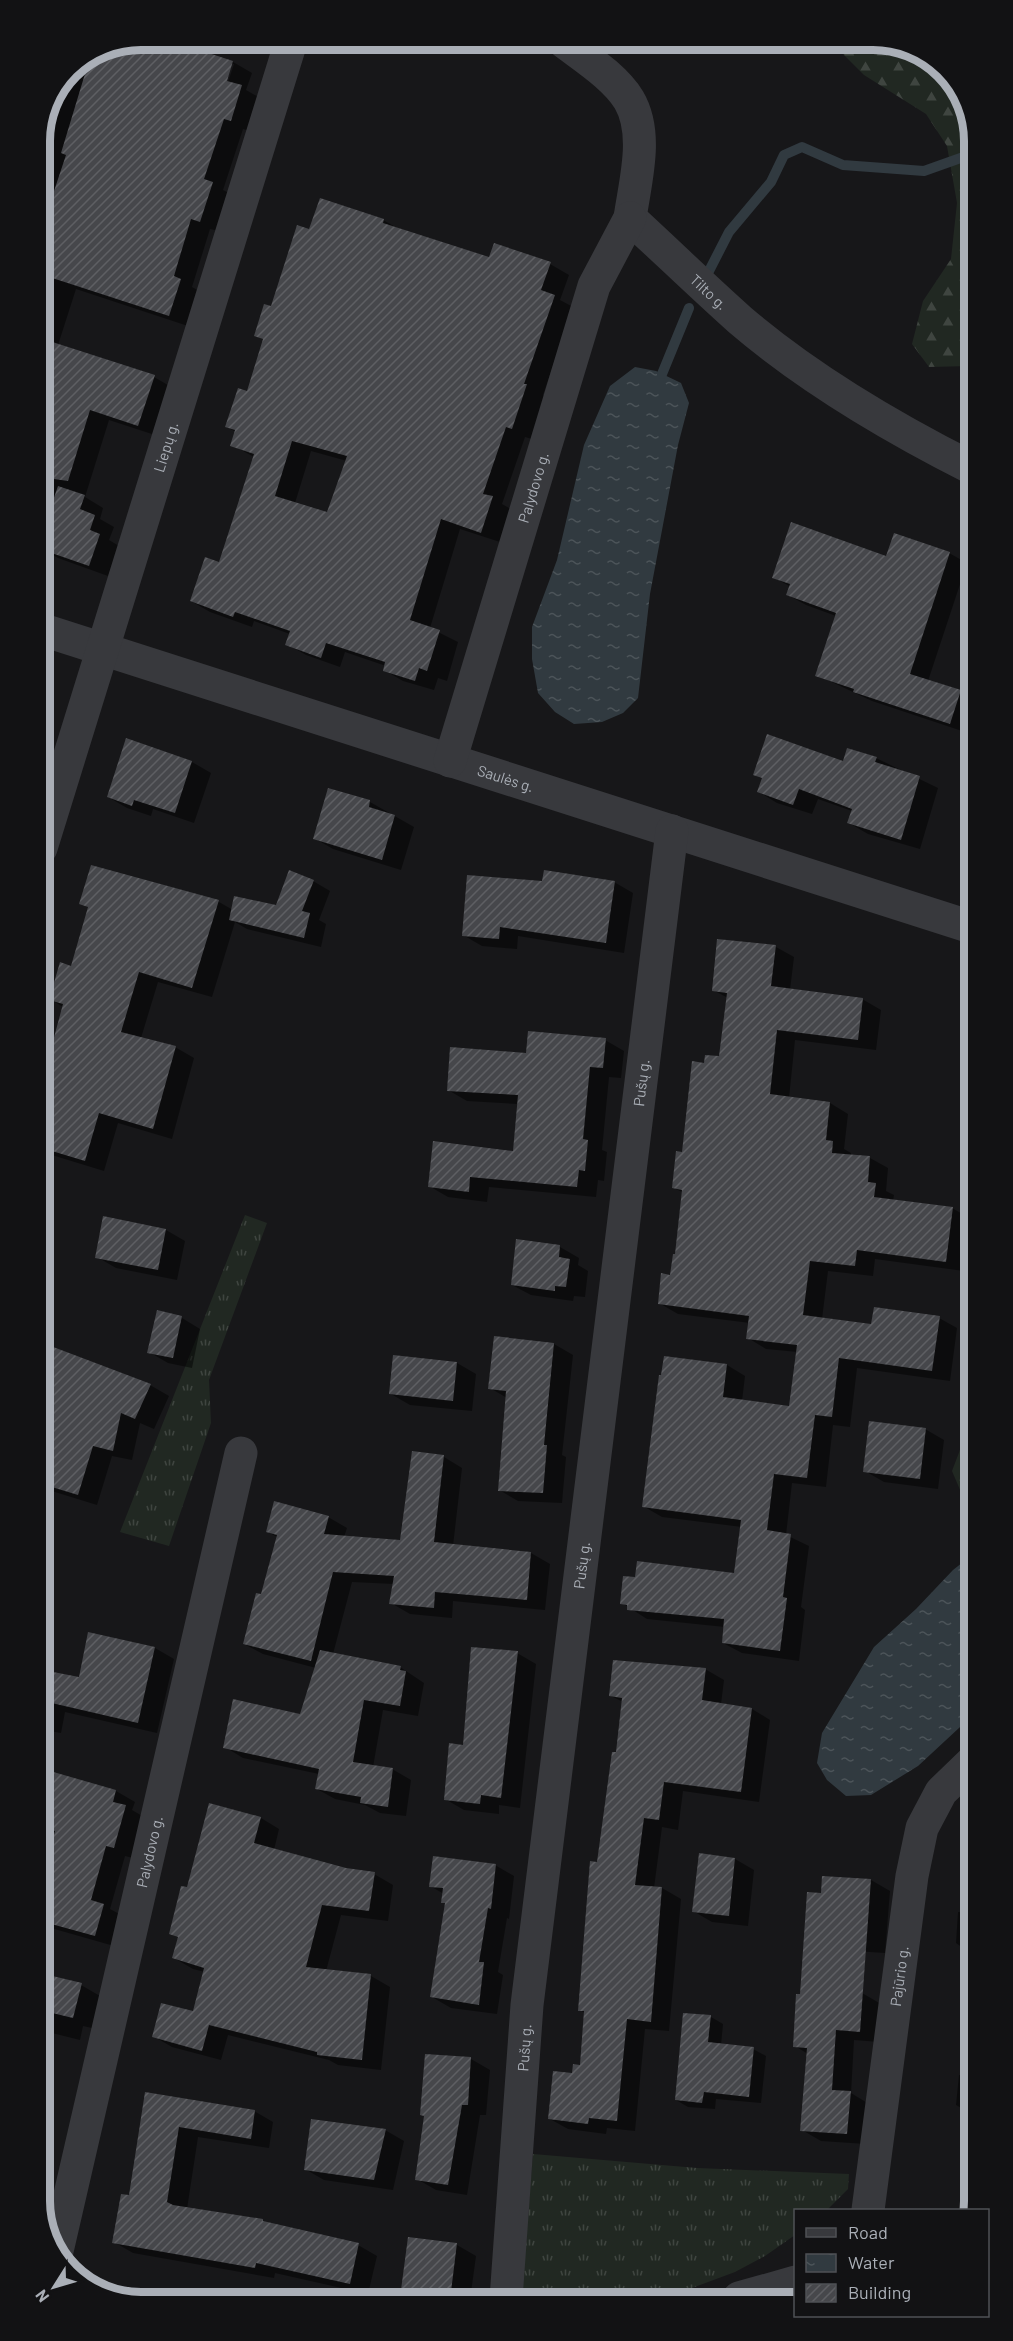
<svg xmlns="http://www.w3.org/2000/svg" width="1013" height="2341" font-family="Barlow,sans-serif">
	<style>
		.grass { fill: url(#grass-tufts) }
		.forest { fill: url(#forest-firs) }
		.water { fill: url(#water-ripples) }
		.shadow { fill: #0007; fill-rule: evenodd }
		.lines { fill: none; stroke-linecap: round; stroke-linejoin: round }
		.stream { stroke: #313a40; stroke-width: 10 }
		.building { fill: url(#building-hatch); fill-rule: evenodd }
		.street { stroke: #38393d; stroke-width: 33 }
		.labels { text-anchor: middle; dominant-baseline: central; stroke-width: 5; stroke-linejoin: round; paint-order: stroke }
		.street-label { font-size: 15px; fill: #aaafb7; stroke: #121214 }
		.rim { fill: none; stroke: #aaafb7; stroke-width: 8 }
	</style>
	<defs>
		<pattern id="grass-tufts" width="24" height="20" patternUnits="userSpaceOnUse" patternTransform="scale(1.5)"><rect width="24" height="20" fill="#212822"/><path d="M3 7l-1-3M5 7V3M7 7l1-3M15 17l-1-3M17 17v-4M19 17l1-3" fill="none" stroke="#3f4540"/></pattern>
		<pattern id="forest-firs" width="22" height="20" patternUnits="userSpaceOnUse" patternTransform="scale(1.5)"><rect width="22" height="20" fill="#212822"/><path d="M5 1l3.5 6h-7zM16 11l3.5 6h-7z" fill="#3f4540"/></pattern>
		<pattern id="water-ripples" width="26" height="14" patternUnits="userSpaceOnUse" patternTransform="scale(1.5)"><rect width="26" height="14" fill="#313a40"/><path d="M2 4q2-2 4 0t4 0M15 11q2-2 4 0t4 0" fill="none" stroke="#4c5459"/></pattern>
		<pattern id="building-hatch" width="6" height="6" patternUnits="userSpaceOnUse" patternTransform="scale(1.5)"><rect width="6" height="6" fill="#46474b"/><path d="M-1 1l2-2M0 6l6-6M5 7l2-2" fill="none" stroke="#5e5f63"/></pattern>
	</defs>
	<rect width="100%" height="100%" fill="#171719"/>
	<path class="grass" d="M245,1215L267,1223L209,1380L211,1423L169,1546L120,1532Z
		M533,2154L697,2168L849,2174L848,2189L827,2210H796L795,2235L765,2256L735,2272L665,2298L521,2299Z"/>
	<path class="forest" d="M879,39L934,60L969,108V366L929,367L912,344L923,301L951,259L957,203L947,146L926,114L864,75L829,40Z
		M972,1436V1505L961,1492L952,1471L960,1450Z"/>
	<path class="water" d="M635,367L656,371L681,383L689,403L678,445L650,594L638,698L623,713L602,722L574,724L555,712L538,693L532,659V627L557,560L584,445L610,386Z
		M972,1555L973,1715L918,1766L871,1795L846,1796L827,1780L817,1763L822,1733L874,1647L916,1609L953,1570Z"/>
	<path class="shadow" d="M173,46L179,48L182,46L233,62L252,73L246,90L260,98L250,131L243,129L223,190L231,194L219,231L210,229L192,287L199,291L188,326L76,289L58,345L154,377L173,388L158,436L109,420L85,497L103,508L100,519L114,527L109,540L119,546L108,576L58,558L40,548L51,513L40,509L39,135L69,69L102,47ZM231,64H234L226,88L223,87Z
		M383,220L401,230L490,259L550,264L569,275L560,300L573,307L543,395L545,397L532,439L525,437L502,504L511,509L500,542L460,529L430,628L458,642L447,681L438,678L434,690L403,681L384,670L386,666L345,652L340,667L306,655L287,644L290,634L254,621L252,627L210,612L191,601L220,564L254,457L232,445L236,432L227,427L248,393L264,340L256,335L310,231ZM311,451L347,461L328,514L295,503Z
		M949,553L967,563L928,681L960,692L970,698V725L968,733L872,701L817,675L836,616L806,605L788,595L791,587L773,577L887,558Z
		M127,740L192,762L211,773L194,823L153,809L151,816L127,808L108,797Z
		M876,758L938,788L920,849L868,834L849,823L852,811L818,799L812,814L777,803L759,792L763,779L755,775Z
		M370,802L414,827L401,870L333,849L314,838Z
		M92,866L219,902L233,910L277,907L313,881L330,891L319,920L326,924L321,947L247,929L235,922L212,997L158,982L141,1038L175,1047L194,1058L172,1139L118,1123L104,1171L42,1152V1087L63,1007L50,999L72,968L89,908L81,903Z
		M614,882L633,893L624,953L518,936L517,949L482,946L463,935L544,883Z
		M719,940L776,947L794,957L790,990L862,999L881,1010L876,1050L795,1040L789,1098L830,1103L848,1114L844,1149L851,1153V1156L870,1158L888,1168L886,1191L894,1195L893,1201L952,1208L971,1219L964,1271L875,1259L873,1276L828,1271L822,1319L872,1325L939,1318L957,1328L950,1381L857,1368L850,1427L833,1425L826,1487L792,1483L786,1535L809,1546L801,1607L805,1610L799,1661L742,1653L723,1643L725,1627L647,1619L622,1603L736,1575L742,1527L662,1517L643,1506L727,1365L745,1376L742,1401L790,1407L798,1352L766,1349L748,1338L750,1323L678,1314L659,1303L671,1276L676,1256L684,1193L674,1188L705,1064L720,1058L728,998L713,990Z
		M605,1040L624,1051L621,1078L609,1077L602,1150L607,1152L604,1181L598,1180L596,1197L489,1187L487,1202L448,1197L429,1186L514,1153L518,1104L467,1101L448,1090L527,1055Z
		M104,1218L166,1230L185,1241L177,1280L116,1268L97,1257Z
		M518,1241L560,1247L579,1258L578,1265L588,1271L585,1297L574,1296L573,1301L531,1295L512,1285Z
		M182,1318L200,1329L192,1368L168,1363L149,1352Z
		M554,1344L573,1355L562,1455L566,1457L562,1503L518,1501L499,1490L507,1398L490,1388Z
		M42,1345L150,1385L169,1396L154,1429L140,1423L132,1460L112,1456L97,1505L42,1488Z
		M457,1363L476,1374L472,1411L410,1405L391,1394Z
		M925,1429L944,1440L938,1489L884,1482L865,1471Z
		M413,1453L444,1457L462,1468L453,1546L531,1553L550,1564L545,1610L453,1601L452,1618L410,1614L391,1603L394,1584L352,1582L333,1654L400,1667L424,1683L418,1716L383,1710L373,1767L392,1769L411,1780L406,1816L380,1813L365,1805L335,1799L317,1789L319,1774L243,1758L225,1747L301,1716L316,1668L263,1654L244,1644L262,1596L277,1537L268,1532L328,1517L347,1528L344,1537L402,1541Z
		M89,1634L155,1648L174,1659L157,1733L65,1712L61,1733L43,1730V1671L80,1678Z
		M517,1653L536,1664L520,1808L499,1805V1814L464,1810L445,1799L464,1746Z
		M705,1669L724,1680L721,1704L752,1709L770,1720L759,1802L683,1791L678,1830L662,1827L654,1888H662L681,1899L669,2031L645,2029L635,2131L607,2128L606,2134L568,2129L550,2119L573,2075L581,2067L586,2014L580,2010L599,1863L618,1754L623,1702L611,1696Z
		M116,1791L135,1802L132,1810L144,1817L133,1858L125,1856L110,1909L123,1916L114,1946L44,1926L43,1876L56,1834L43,1827Z
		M261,1818L279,1829L274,1850L346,1870L374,1874L393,1885L388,1921L341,1915L326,1971L371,1976L390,1987L381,2070L338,2065L329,2060L228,2035L221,2060L172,2047L153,2036L194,2012L205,1972L193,1969L174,1958L179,1938L171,1934L188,1889Z
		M700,1855L735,1859L754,1870L748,1926L712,1922L693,1911Z
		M495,1865L514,1876L509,1919L507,1918L498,1972L503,1975L497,2014L451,2008L432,1997L446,1904L443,1902L444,1894L430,1886Z
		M871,1880L890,1891L885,1953L824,1949L822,1895Z
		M970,1898H973V1955L956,1943L958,1912L969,1913Z
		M44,1976L81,1985L100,1996L92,2028L83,2026L80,2040L44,2031Z
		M862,1993L881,2004L879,2042L854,2040L851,2093L869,2104L866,2144L821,2141L802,2130L808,2054L795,2046Z
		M972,2006H974V2161L961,2154L965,2110L956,2105L959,2075L964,2076Z
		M711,2017L723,2024L721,2045L753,2049L766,2056L761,2103L716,2099L715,2109L688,2107L676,2100Z
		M471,2059L490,2070L486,2115H480L467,2195L436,2190L417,2179Z
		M146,2094L254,2111L273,2122L269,2148L198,2137L187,2209L263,2221L270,2225L358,2245L377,2256L368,2294L275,2273L274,2278L133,2253L114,2242L130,2197Z
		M385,2130L404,2141L393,2190L324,2180L305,2169Z
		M409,2238L457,2245L476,2256L470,2300H421L402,2289Z"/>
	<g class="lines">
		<path class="stream" d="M916,53L937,64
			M708,273L729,232L771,182L784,155L802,147L843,165L924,171L969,155
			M662,374L689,308"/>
	</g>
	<path class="building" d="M187,46L233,61L227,81L242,85L231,121L224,119L204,179L213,182L200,222L191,219L174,276L181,279L169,316L40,274L39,236L66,155L61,153L91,54L102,47Z
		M320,198L384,219L383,223L489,257L494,243L551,262L541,290L555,295L524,384H527L512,429L506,427L483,494L493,496L481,533L441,519L410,620L440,630L427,671L419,668L415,681L383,671L385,662L326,643L321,658L285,645L290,631L235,612L233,617L190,601L205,557L219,562L254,454L230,446L235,430L225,427L238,388L247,391L263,339L254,336L264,304L271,306L297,225L309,229ZM292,441L347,456L327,512L275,496Z
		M40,338L155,375L138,426L90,410L68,481L40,477Z
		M58,486L85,495L80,509L95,515L90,530L100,534L89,566L40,549V538Z
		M791,522L886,556L894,533L950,552L910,674L961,690L950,724L853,692L854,689L815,676L836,613L786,595L790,584L772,578Z
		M767,734L843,761L847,748L877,757L875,762L920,776L901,840L847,823L852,809L799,789L793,805L757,792L762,778L753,775Z
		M126,738L192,761L175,813L134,800L132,806L107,797Z
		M328,788L370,800L369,807L395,815L382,860L313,839Z
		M91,865L219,900L192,988L139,972L121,1032L176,1046L153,1129L99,1113L85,1161L42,1148V1082L63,1004L49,1000L60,962L71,966L88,907L79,904Z
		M289,870L314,880L302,911L310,913L304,938L229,920L234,896L276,905Z
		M544,870L615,881L606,943L500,927L499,939L462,936L467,875L542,881Z
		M717,939L776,945L771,986L863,998L858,1040L777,1030L770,1094L830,1102L826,1140L833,1141L832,1153L870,1156L868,1182L876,1183L874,1197L953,1207L946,1262L857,1250L855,1266L810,1261L803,1315L871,1324L874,1307L940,1316L932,1371L839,1358L832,1417L815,1415L807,1478L774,1474L767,1530L791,1534L783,1597L787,1598L780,1651L722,1643L724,1619L627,1610V1605L620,1604L623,1576L635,1577L637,1561L734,1573L741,1520L642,1507L659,1375H661L664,1356L727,1364L723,1397L789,1406L797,1345L746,1339L749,1316L658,1304L661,1273L670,1275L673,1254H675L682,1190L672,1188L676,1151L682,1152L692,1061L704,1063L705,1055L719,1056L727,993L712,991Z
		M528,1031L606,1038L603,1068L590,1067L583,1139L588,1140L585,1171L579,1170L577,1187L470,1177L469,1192L428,1187L433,1141L513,1151L518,1095L447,1091L450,1047L526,1053Z
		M103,1216L166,1229L158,1270L95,1258Z
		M516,1239L560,1245L559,1257L570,1259L566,1287L555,1286V1291L511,1285Z
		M157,1310L182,1316L173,1358L147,1353Z
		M494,1336L554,1343L544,1445H547L543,1493L498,1491L506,1391L488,1389Z
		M48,1345L151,1384L135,1419L121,1413L113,1451L93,1446L78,1495L42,1484V1360Z
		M393,1355L457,1362L453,1401L389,1394Z
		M869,1421L926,1428L920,1479L863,1472Z
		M412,1451L444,1455L434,1542L531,1552L527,1600L435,1592L434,1608L389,1604L394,1576L333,1572L311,1661L243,1644L256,1593L261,1594L277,1535L266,1532L274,1501L329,1516L324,1534L400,1540Z
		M88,1632L155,1647L138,1723L43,1701V1670L79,1677Z
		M471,1647L518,1651L501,1798L481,1795L480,1804L444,1800L449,1743L463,1745Z
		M320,1650L401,1666L400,1670L406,1671L400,1706L364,1700L353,1762L393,1768L388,1807L360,1803L361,1797L315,1789L319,1769L223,1748L233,1699L300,1714Z
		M613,1660L706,1668L702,1700L752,1708L741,1792L664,1782L659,1820L644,1818L635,1885L662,1887L651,2022L627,2019L617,2121L589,2118L588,2124L548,2119L553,2071L572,2073L573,2064L580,2065L584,2011H578L590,1861L597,1862L612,1752H616L622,1698L609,1696Z
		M43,1769L116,1790L113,1802L126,1805L114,1848L106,1846L91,1900L104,1904L95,1936L44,1922L43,1871L55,1831L43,1828Z
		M209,1803L261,1817L254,1843L346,1868L375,1872L369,1911L322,1905L306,1967L371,1974L362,2060L317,2055V2052L209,2025L202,2051L152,2037L161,2003L193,2011L204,1968L172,1958L178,1937L169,1934L181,1886L187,1887Z
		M699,1853L735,1858L729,1916L692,1912Z
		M433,1856L496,1864L491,1909L488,1908L479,1962H484L479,2005L430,1997L445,1903H441L443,1888L429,1887Z
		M822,1876L871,1879L860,2032L836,2030L832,2090L851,2091L847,2134L800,2131L807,2048L793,2047L796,1994H800L807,1892L821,1893Z
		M44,1974L82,1983L73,2018L44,2011Z
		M683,2013L711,2015L708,2042L754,2047L749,2097L704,2092L702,2103L675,2100Z
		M425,2054L471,2057L468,2105H462L448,2185L415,2180L424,2116L420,2115Z
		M145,2092L255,2110L251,2139L179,2127L167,2202L173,2205L263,2219V2221L359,2243L350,2284L256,2263L255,2268L112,2243L121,2194L129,2195Z
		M311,2119L386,2129L374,2180L304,2170Z
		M408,2237L457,2243L450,2300H420L421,2293L401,2290Z"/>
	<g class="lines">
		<g class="street">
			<path id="s1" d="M564,42C585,58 615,77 629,100C649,134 635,182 630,218C667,252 703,287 740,320C809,379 889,426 970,467"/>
			<path id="s2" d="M40,629L971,927"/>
			<path id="s3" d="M450,761L594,286L630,218"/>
			<path id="s4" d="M41,848L290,45"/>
			<path id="s5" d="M868,2210L912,1876L922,1828L941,1792L973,1761"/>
			<path id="s6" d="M57,2251L241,1453"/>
			<path d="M739,2298L796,2282"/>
			<path id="s7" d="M506,2299L527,2005L672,831"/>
		</g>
	</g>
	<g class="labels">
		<g class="street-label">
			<text stroke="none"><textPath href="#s1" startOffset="316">Tilto g.</textPath></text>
			<text stroke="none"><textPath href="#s4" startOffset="420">Liepų g.</textPath></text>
			<text stroke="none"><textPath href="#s3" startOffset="286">Palydovo g.</textPath></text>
			<text stroke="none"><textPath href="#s2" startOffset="489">Saulės g.</textPath></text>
			<text stroke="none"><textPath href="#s7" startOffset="1224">Pušų g.</textPath></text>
			<text stroke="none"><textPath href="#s7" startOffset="738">Pušų g.</textPath></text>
			<text stroke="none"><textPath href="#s6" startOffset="410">Palydovo g.</textPath></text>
			<text stroke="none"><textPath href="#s5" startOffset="236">Pajūrio g.</textPath></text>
			<text stroke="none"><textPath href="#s7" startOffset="252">Pušų g.</textPath></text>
		</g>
	</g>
	<path d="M0 0H1013V2341H0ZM141 50H873A91 91 0 0 1 964 141V2201A91 91 0 0 1 873 2292H141A91 91 0 0 1 50 2201V141A91 91 0 0 1 141 50Z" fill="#121214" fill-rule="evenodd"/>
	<path class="rim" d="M141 50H873A91 91 0 0 1 964 141V2201A91 91 0 0 1 873 2292H141A91 91 0 0 1 50 2201V141A91 91 0 0 1 141 50Z"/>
	<rect x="794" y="2209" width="195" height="108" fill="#121214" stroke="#4f5155" stroke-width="1.5"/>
	<rect x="806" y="2228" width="30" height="9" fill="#38393d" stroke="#4f5155" stroke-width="1.5"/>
	<text x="848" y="2239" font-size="18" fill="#aaafb7">Road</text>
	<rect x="806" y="2254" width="30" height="18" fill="url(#water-ripples)" stroke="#4f5155" stroke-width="1.5"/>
	<text x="848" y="2269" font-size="18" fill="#aaafb7">Water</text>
	<rect x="806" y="2284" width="30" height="18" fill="url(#building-hatch)" stroke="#4f5155" stroke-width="1.5"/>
	<text x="848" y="2299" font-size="18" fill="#aaafb7">Building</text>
	<g transform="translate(54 2287) rotate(233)" stroke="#121214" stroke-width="4.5" paint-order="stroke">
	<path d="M0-4.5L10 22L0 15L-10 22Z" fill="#aaafb7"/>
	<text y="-9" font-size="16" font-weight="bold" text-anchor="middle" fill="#aaafb7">N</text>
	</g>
</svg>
